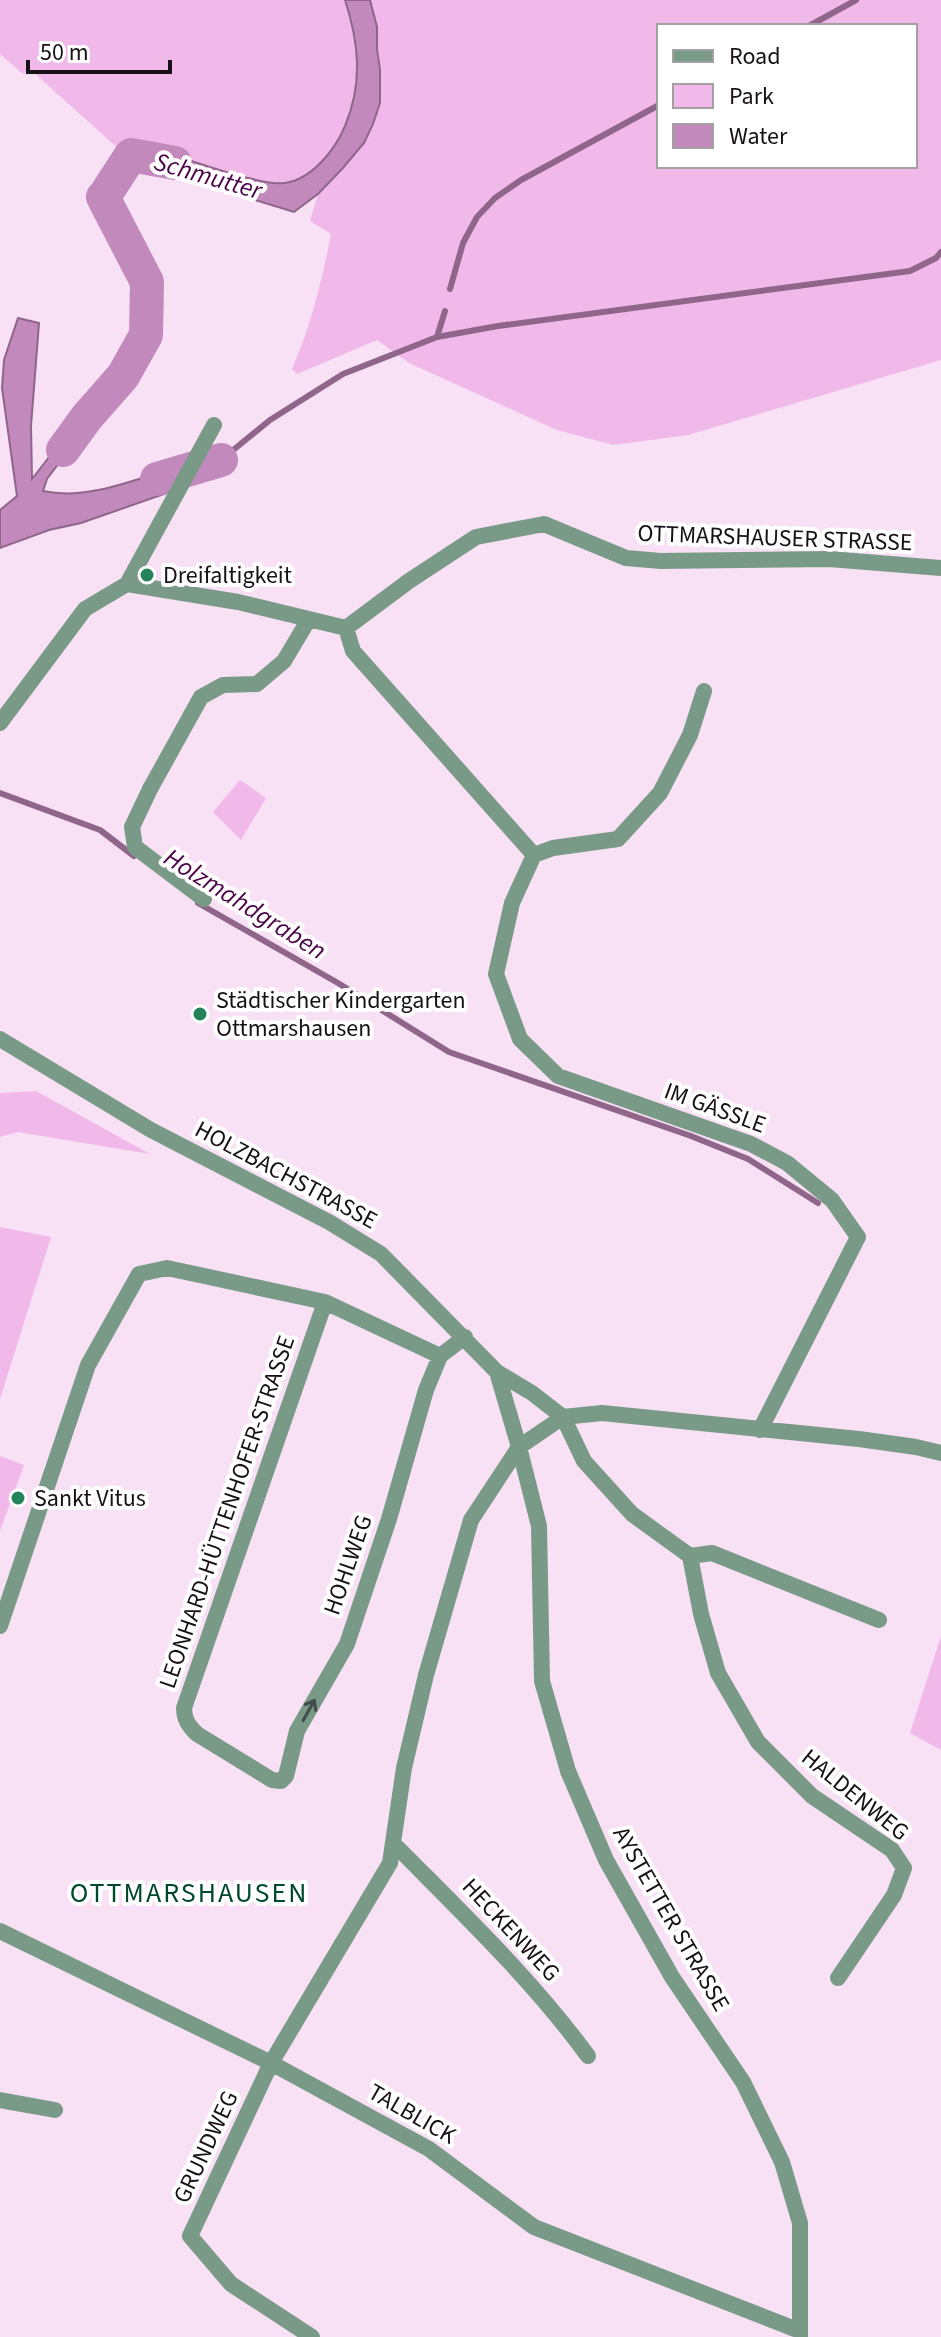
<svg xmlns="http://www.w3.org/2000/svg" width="941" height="2337" font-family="'Source Sans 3',sans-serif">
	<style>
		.green { fill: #f0b9e9; fill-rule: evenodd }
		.water { fill: #c289bc; stroke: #8f658a; stroke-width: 2 }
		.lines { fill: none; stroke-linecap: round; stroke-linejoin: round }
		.stream { stroke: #8f658a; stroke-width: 6 }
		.river { stroke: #c289bc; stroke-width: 34 }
		.street { stroke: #7a9a88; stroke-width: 16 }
		.oneway { stroke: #444e4a }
		.poi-dot { fill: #24835b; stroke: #fff; stroke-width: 3 }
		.labels { text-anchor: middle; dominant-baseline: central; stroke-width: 8; stroke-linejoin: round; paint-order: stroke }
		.street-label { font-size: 24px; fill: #181017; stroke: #fff }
		.poi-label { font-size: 24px; fill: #181017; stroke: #fff; text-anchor: start }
		.water-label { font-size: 26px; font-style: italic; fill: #4c0448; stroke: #fff }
		.quarter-label { font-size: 28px; letter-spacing: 2px; fill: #00482d; stroke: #fff }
	</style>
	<rect width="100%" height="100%" fill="#f8e0f5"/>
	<path class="green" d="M0,0H345C359,42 363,84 345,126C335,150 312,179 285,183C263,186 201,164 177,156C161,150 148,144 130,145L123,153L31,70L23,74L0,54Z
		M370,0H941V360L688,435L613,445L557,430L409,363L377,340L297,374L292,369C311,325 322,281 331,234L310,221L318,194L364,143L380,103L377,27ZM659,26H915V166H659Z
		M240,780L266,798L241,840L213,812Z
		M36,1091L150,1154L18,1132L0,1137V1093Z
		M0,1227L51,1237L0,1399Z
		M0,1456L24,1465L0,1531Z
		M941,1636V1750L910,1733Z"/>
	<path class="water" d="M345,0H370L377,27V49L380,70V103L373,124L364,143L342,169L318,194L294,212L148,167L123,153L130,145C148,144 161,150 177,156C200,164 263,186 285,183C312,179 335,150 345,126C363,83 359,43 345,0Z
		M18,318L39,323L31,426L32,479L85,411L93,418L47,479L43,491C88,501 139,478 182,465L167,493L81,523L49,530L0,548V510L17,496L2,388L4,360Z"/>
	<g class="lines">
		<path class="stream" d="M809,26L856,0
			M450,289L463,243L477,217L495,198L521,180L659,105
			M437,337L445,311
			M221,460L270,420L343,374L437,337L498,326L910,271L936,258L941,252
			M0,793L100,830L134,856
			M198,903L338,983L449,1052L691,1136L748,1159L818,1203"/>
		<path class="river" d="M107,192L131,155L175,163
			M63,450L87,417L123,376L146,335L147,282L103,197
			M157,479L221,460"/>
		<path class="street" d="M127,584L214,425
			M346,628L353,651L534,855L512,903L496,974L520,1039L558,1076L751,1144L787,1163L832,1200L858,1237L760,1430
			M0,723L85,609L127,584L238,602L346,628L409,581L476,537L544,524L626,558L661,561L829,559L941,568
			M534,855L553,848L618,839L660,793L690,735L704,691
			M204,899L135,847L132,827L150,789L201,697L223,685L257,684L284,661L309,619
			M0,1039L151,1130L329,1222L381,1254L497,1372L532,1393L563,1417L602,1413L859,1439L916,1447L941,1453
			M325,1302L184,1708C184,1720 189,1726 197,1734L272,1780L281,1781L286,1776L297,1731L347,1644L389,1519L426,1390L440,1356
			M497,1372L519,1447L539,1526L542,1681L568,1771L606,1860L672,1977L743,2082L782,2162L800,2223V2337
			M563,1417L584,1461L632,1514L690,1556L701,1614L718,1673L758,1742L812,1796L892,1850L904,1868L894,1895L838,1978
			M690,1556L712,1553L879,1620
			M0,1626L88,1365L139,1274L167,1268L325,1302L440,1356L465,1337
			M393,1843C460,1911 531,1978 588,2056
			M0,1931L271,2063L429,2149L534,2227L800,2331
			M0,2100L55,2110
			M312,2337L231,2284L190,2236L271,2063L390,1863L404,1768L426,1675L471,1520L519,1447L563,1417"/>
	</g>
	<defs><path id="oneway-shaft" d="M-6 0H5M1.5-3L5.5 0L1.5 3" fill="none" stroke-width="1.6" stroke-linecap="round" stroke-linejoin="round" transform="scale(2)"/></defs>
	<use class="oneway" href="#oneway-shaft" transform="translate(309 1710) rotate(-61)"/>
	<g class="poi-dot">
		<circle cx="147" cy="575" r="8"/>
		<circle cx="200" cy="1014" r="8"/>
		<circle cx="18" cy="1498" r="8"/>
	</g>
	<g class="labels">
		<g class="street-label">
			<text transform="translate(775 538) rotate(2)">OTTMARSHAUSER STRASSE</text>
			<text transform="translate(715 1108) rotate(20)">IM GÄSSLE</text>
			<text transform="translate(286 1175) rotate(28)">HOLZBACHSTRASSE</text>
			<text transform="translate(227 1512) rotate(-71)">LEONHARD-HÜTTENHOFER-STRASSE</text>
			<text transform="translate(348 1565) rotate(-71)">HOHLWEG</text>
			<text transform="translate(855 1795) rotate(39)">HALDENWEG</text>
			<text transform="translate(671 1919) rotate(60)">AYSTETTER STRASSE</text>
			<text transform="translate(511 1930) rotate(47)">HECKENWEG</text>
			<text transform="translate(412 2114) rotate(30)">TALBLICK</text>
			<text transform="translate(206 2147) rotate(-65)">GRUNDWEG</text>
		</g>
		<g class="poi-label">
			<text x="163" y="575">Dreifaltigkeit</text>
			<text x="216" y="1000">Städtischer Kindergarten<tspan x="216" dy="28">Ottmarshausen</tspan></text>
			<text x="34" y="1498">Sankt Vitus</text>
		</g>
		<g class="water-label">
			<text transform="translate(208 176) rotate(16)">Schmutter</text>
			<text transform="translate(245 904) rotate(32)">Holzmahdgraben</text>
		</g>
		<g class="quarter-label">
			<text x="189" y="1893">OTTMARSHAUSEN</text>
		</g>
	</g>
	<rect x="657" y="24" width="260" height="144" fill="#ffffff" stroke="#a39fa2" stroke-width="2"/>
	<rect x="673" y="50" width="40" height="12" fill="#7a9a88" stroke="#a39fa2" stroke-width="2"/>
	<text x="729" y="64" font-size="24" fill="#181017">Road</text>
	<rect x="673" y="84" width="40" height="24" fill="#f0b9e9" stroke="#a39fa2" stroke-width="2"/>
	<text x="729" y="104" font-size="24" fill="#181017">Park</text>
	<rect x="673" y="124" width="40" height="24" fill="#c289bc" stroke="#a39fa2" stroke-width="2"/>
	<text x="729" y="144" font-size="24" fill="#181017">Water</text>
	<path d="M28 60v12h142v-12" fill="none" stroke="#181017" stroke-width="4"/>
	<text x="40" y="60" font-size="24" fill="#181017" stroke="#ffffff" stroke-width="6" paint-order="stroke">50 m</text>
</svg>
